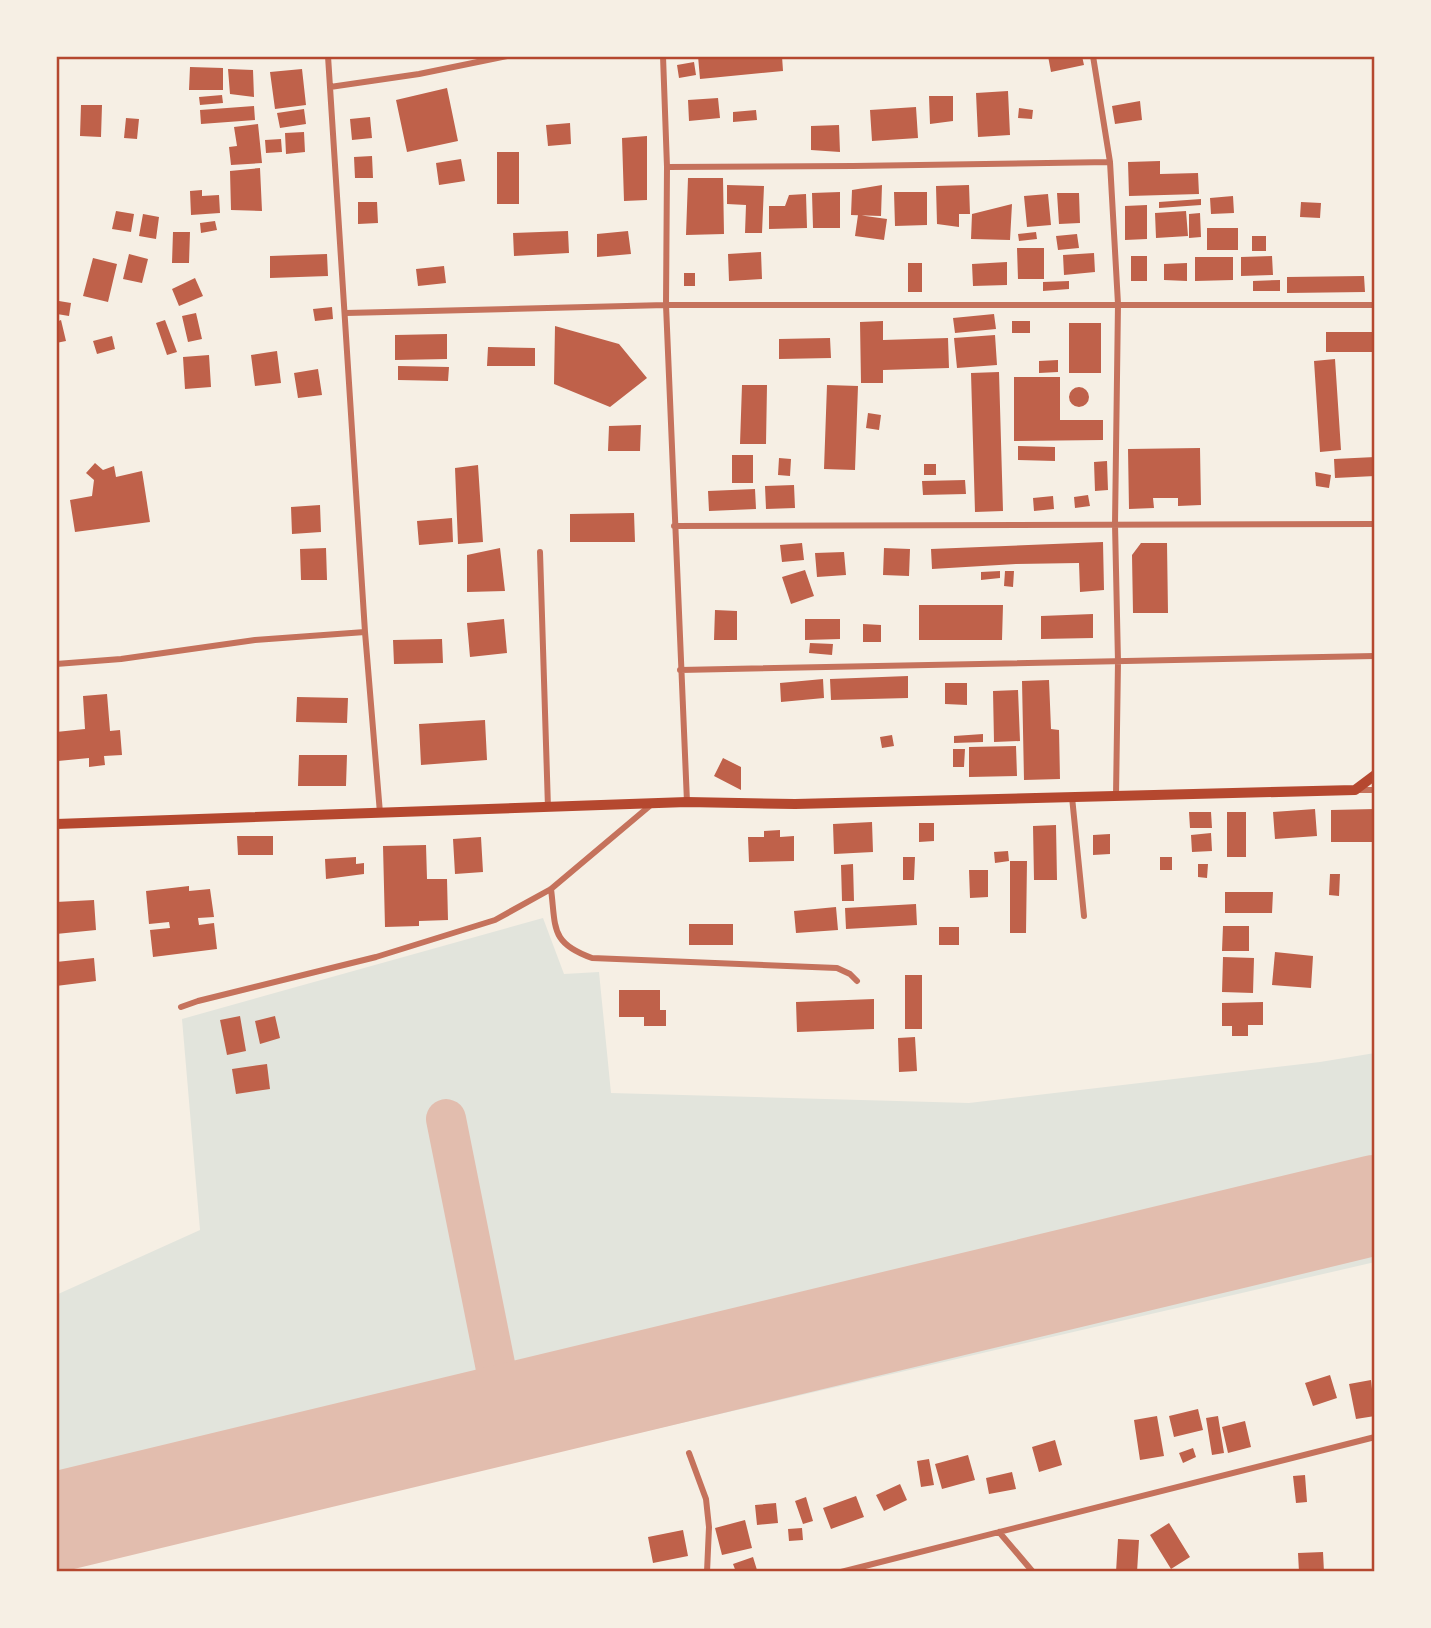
<svg xmlns="http://www.w3.org/2000/svg" width="1431" height="1628" font-family="Signika,sans-serif">
	<style>
		.green { fill: #e2e4dc }
		.lines { fill: none; stroke-linecap: round; stroke-linejoin: round }
		.taxiway { stroke: #e2bdae; stroke-width: 40 }
		.runway { stroke: #e2bdae; stroke-width: 100 }
		.building { fill: #bf614a }
		.minor { stroke: #c5725c; stroke-width: 6 }
		.trunk { stroke: #b5482f; stroke-width: 10 }
		.neatline { fill: none; stroke: #b5482f; stroke-width: 2.5 }
	</style>
	<rect width="100%" height="100%" fill="#f6efe4"/>
	<path class="green" d="M543,918L564,974L599,972L611,1093L969,1103L1320,1062L1375,1053V1262L56,1568V1295L200,1230L182,1019Z"/>
	<g class="lines">
		<path class="taxiway" d="M446,1119L505,1414"/>
		<path class="runway" d="M56,1522L1375,1205"/>
	</g>
	<path class="building" d="M698,56H782L783,71L700,79Z
		M1048,56H1082L1084,65L1051,72Z
		M694,62L696,75L679,78L677,65Z
		M190,67L223,68V90H189Z
		M228,69L253,70L254,97L230,94Z
		M302,69L306,105L275,109L270,72Z
		M447,88L458,141L407,152L396,100Z
		M1008,91L1010,135L978,137L976,93Z
		M222,95L223,103L200,105L199,97Z
		M929,96H953V121L930,124Z
		M718,98L720,118L689,121L688,100Z
		M1140,101L1142,120L1115,124L1112,106Z
		M81,105H102L101,137L80,136Z
		M254,106L255,120L201,124L200,110Z
		M916,107L918,138L872,141L870,110Z
		M1019,108L1033,110L1032,119L1018,118Z
		M304,109L306,124L280,128L277,113Z
		M756,110L757,120L733,122V112Z
		M370,117L372,138L352,140L350,119Z
		M126,118L139,119L137,139L124,138Z
		M570,123L571,144L548,146L546,125Z
		M258,124L262,163L231,165L229,147L237,146L234,127Z
		M839,125L840,152L811,150V126Z
		M304,132L305,152L286,154L285,133Z
		M647,136V200L624,201L622,138Z
		M281,139L282,152L266,153L265,140Z
		M497,152H519V204H497Z
		M372,156L373,178H355L354,157Z
		M461,159L465,181L439,185L436,163Z
		M1160,161V174L1198,173L1199,194L1129,196L1128,162Z
		M260,168L262,211L231,210L230,171Z
		M688,178H723L724,234L686,235Z
		M727,185L764,186L762,233H745L746,205L727,204Z
		M882,185L881,216L851,215L852,190Z
		M969,185L970,214H959V227L937,224L936,186Z
		M202,190V196L219,195L220,213L191,215L190,191Z
		M840,192V228H813L812,193Z
		M894,192H927V225L895,226Z
		M1057,193H1079L1080,223L1059,224Z
		M806,194L807,228L769,229V206H785L789,195Z
		M1048,194L1051,225L1027,227L1024,196Z
		M1233,196L1234,213L1211,214L1210,198Z
		M1201,199V205L1159,208V202Z
		M358,202H377L378,223L358,224Z
		M1301,202L1321,203L1320,218L1300,217Z
		M1012,204L1010,240L971,239L972,214Z
		M1147,205V239L1125,240V206Z
		M116,211L134,214L131,232L112,229Z
		M1186,211L1188,236L1156,238L1155,213Z
		M1200,213L1201,237L1189,238V214Z
		M143,214L159,217L156,239L139,236Z
		M858,215L887,219L884,240L855,236Z
		M215,221L217,230L201,233L200,223Z
		M1207,228H1238V250H1207Z
		M568,231L569,253L514,256L513,233Z
		M628,231L631,254L597,257V234Z
		M173,232H190L189,263H172Z
		M1036,232L1037,239L1019,241L1018,234Z
		M1077,234L1079,248L1058,250L1056,236Z
		M1252,236H1266V251H1252Z
		M1017,248H1044V279H1018Z
		M761,252L762,279L729,281L728,254Z
		M1094,253L1095,272L1064,275L1063,255Z
		M129,254L148,259L142,283L123,279Z
		M327,254L328,276L270,278V256Z
		M1131,256H1147V281H1131Z
		M1272,256L1273,275L1241,276V257Z
		M1195,257H1233V280L1195,281Z
		M93,258L117,264L108,302L83,296Z
		M1007,262V285L973,286L972,264Z
		M908,263H922V292H908Z
		M1187,263V281L1164,280V264Z
		M444,266L446,283L418,286L416,269Z
		M684,273H695V286H684Z
		M1364,276L1365,292L1287,293V277Z
		M195,278L203,296L179,306L172,289Z
		M1280,280V291H1253V281Z
		M1069,281V289L1043,291V282Z
		M59,301L71,303L69,316L57,314Z
		M332,307L333,319L315,321L313,309Z
		M196,313L202,339L188,342L182,316Z
		M994,314L996,329L955,333L953,318Z
		M61,320L66,341L56,343V322Z
		M165,320L177,352L167,355L156,323Z
		M883,321V340L948,338L949,368L883,370V383H861L860,322Z
		M1012,321H1030V333H1012Z
		M1069,323H1101V373H1069Z
		M555,326L619,344L647,378L610,407L554,384Z
		M1326,332H1375V352H1326Z
		M447,334V359L395,360V335Z
		M995,335L997,365L957,368L954,338Z
		M112,336L115,349L97,354L93,341Z
		M830,338L831,358L779,359V339Z
		M488,347L535,348V366H487Z
		M277,351L281,383L255,386L251,355Z
		M209,355L211,387L185,389L183,357Z
		M1335,359L1341,450L1320,452L1314,361Z
		M1058,360V372L1039,373V361Z
		M398,366L449,367L448,381L398,380Z
		M318,369L322,395L298,398L294,373Z
		M999,372L1003,511L975,512L971,373Z
		M1014,377H1060V420H1103V440L1014,441Z
		M742,385H767L766,444H740Z
		M827,385L858,386L855,470L824,469Z
		M1069 397a10 10 0 1 1 20 0a10 10 0 1 1-20 0Z
		M868,413L881,415L879,430L866,428Z
		M641,425L640,451H608L609,426Z
		M1018,446L1055,447V461L1018,460Z
		M1200,448L1201,505L1178,506V498H1153L1154,508L1129,509L1128,449Z
		M732,455H753V483H732Z
		M1375,457V476L1335,478L1334,459Z
		M779,458L791,459L790,476L778,475Z
		M1107,461L1108,490L1095,491L1094,462Z
		M95,463L103,470L114,466L116,477L142,471L150,522L75,532L70,500L92,496L94,480L86,473Z
		M924,464H936V475H924Z
		M478,465L483,542L458,544L455,468Z
		M1315,472L1331,475L1329,488L1316,486Z
		M965,480L966,494L923,495L922,481Z
		M794,485L795,508L766,509L765,486Z
		M755,489L756,509L709,511L708,491Z
		M1088,495L1090,506L1075,508L1074,497Z
		M1053,496L1054,509L1034,511L1033,498Z
		M320,505L321,532L292,534L291,507Z
		M634,513L635,542H570V514Z
		M452,518L453,542L419,545L417,521Z
		M1103,542L1104,590L1080,592L1079,563L1016,564L932,569L931,549Z
		M802,543L804,560L782,562L780,545Z
		M1141,543H1167L1168,613H1133L1132,555Z
		M326,548L327,580H301L300,549Z
		M500,548L505,591L467,592V555Z
		M884,548L910,549L909,576L883,575Z
		M844,552L846,575L817,577L815,553Z
		M805,570L814,596L791,604L782,577Z
		M1000,571V578L981,580V572Z
		M1005,571H1014L1013,587L1004,586Z
		M919,605H1003L1002,640H919Z
		M715,610L737,611V640H714Z
		M1093,614V638L1041,639V616Z
		M504,619L507,653L470,657L467,623Z
		M805,619H840V639L805,640Z
		M863,624L881,625V642H863Z
		M442,639L443,663L394,664L393,640Z
		M810,643L833,644L832,655L809,653Z
		M908,676V698L831,700L830,679Z
		M823,679L824,698L781,702L780,683Z
		M1049,680L1051,729L1059,730L1060,779L1024,780L1022,681Z
		M945,683H967V705L945,704Z
		M1018,690L1020,741L994,742L993,691Z
		M107,694L110,731L120,730L122,755L104,756L105,765L89,767V758L58,761L56,732L85,729L83,696Z
		M297,697L348,698L347,723L296,722Z
		M485,720L487,760L421,765L419,724Z
		M983,734V742L954,743V736Z
		M892,735L894,746L882,748L880,737Z
		M1016,746L1017,776L969,777V747Z
		M953,749H965L964,767H953Z
		M299,755H347L346,786H298Z
		M723,758L741,767V790L714,776Z
		M1315,809L1317,836L1275,839L1273,812Z
		M1375,809V842H1331V810Z
		M1189,812H1211L1212,828H1190Z
		M1227,812H1246V857H1227Z
		M872,822L873,852L834,854L833,824Z
		M919,823H934V841L919,842Z
		M1056,825L1057,880H1034L1033,826Z
		M780,830V837L794,836V861L749,862L748,837H764V831Z
		M1211,833L1212,851L1192,852L1191,835Z
		M1110,834V854L1093,855V835Z
		M237,836H273V855H238Z
		M481,837L483,872L455,874L453,839Z
		M426,845L427,879H447L448,920L419,921V926L385,927L383,846Z
		M1008,851L1009,861L995,863L994,852Z
		M356,857V864L364,863V874L326,879L325,859Z
		M903,857H915L914,880H903Z
		M1160,857H1172V870H1160Z
		M1010,861H1027L1026,933H1010Z
		M853,864L854,901H842L841,865Z
		M1198,864H1208L1207,878L1198,877Z
		M969,870H988V897L970,898Z
		M1330,874H1340L1339,896L1329,895Z
		M189,886V891L210,889L214,917L198,918L199,925L214,923L217,949L153,957L150,930L170,928L169,922L149,924L146,891Z
		M1225,892H1273L1272,913H1225Z
		M94,900L96,930L56,934V902Z
		M916,904L917,925L846,929L845,908Z
		M836,907L838,930L796,933L794,911Z
		M689,924H733V945H689Z
		M1223,926H1249V951H1222Z
		M939,927H959V945H939Z
		M1275,952L1313,956L1311,988L1272,985Z
		M1223,957L1254,958L1253,993L1222,992Z
		M94,958L96,981L56,986V962Z
		M905,975H922V1029H905Z
		M619,990H660V1010H666V1026H644V1017H619Z
		M874,999V1029L797,1032L796,1002Z
		M1263,1002V1025H1248V1036H1232V1026H1222V1003Z
		M240,1016L246,1051L227,1055L220,1020Z
		M275,1016L280,1038L260,1044L255,1021Z
		M915,1037L917,1071L899,1072L898,1038Z
		M267,1064L270,1089L236,1094L232,1069Z
		M1330,1375L1337,1398L1313,1406L1305,1383Z
		M1371,1380L1375,1416L1356,1419L1349,1384Z
		M1198,1409L1203,1430L1174,1437L1169,1416Z
		M1157,1416L1164,1456L1140,1460L1134,1420Z
		M1218,1416L1224,1453L1212,1455L1206,1418Z
		M1245,1421L1251,1447L1228,1453L1222,1427Z
		M1055,1440L1062,1465L1039,1472L1032,1447Z
		M1193,1448L1196,1457L1183,1463L1179,1453Z
		M968,1455L975,1480L942,1489L935,1464Z
		M929,1459L934,1485L921,1487L917,1461Z
		M1012,1472L1016,1489L989,1494L986,1478Z
		M1305,1475L1307,1502L1296,1503L1293,1476Z
		M900,1484L907,1500L884,1511L876,1495Z
		M856,1496L864,1517L831,1529L823,1508Z
		M806,1497L813,1521L803,1524L795,1501Z
		M776,1503L778,1523L757,1525L755,1505Z
		M745,1520L752,1548L722,1555L715,1528Z
		M1169,1523L1190,1557L1171,1569L1150,1535Z
		M802,1528L803,1540L789,1541L788,1529Z
		M683,1530L688,1556L653,1563L648,1537Z
		M1118,1539L1139,1540L1137,1572H1116Z
		M1323,1552L1324,1572H1299L1298,1553Z
		M753,1557L757,1570L736,1572L733,1564Z"/>
	<g class="lines">
		<path class="minor" d="M328,56L365,632L380,813
			M663,56L667,167L666,305L687,802
			M1093,56L1110,162L1118,304L1115,524L1118,662L1116,796
			M330,87L419,74L507,56
			M667,167L853,166L1110,162
			M346,313L666,305H1375
			M674,526L1375,524
			M540,552L548,808
			M56,664L121,659L255,640L365,632
			M680,670L1375,656
			M1357,790H1375
			M1072,797L1084,916
			M551,889C556,928 550,943 592,958L837,968L850,974L857,981
			M181,1007L198,1001L376,957L495,920L551,889L652,804
			M689,1453L706,1499L709,1527L707,1572
			M999,1532L1033,1572
			M841,1572L1375,1437"/>
		<path class="trunk" d="M56,824L687,802L795,804L1355,790L1375,775"/>
	</g>
	<rect width="1431" height="1628" fill="none" stroke="#f6efe4" stroke-width="116"/>
	<rect x="58" y="58" width="1315" height="1512" class="neatline"/>
</svg>
